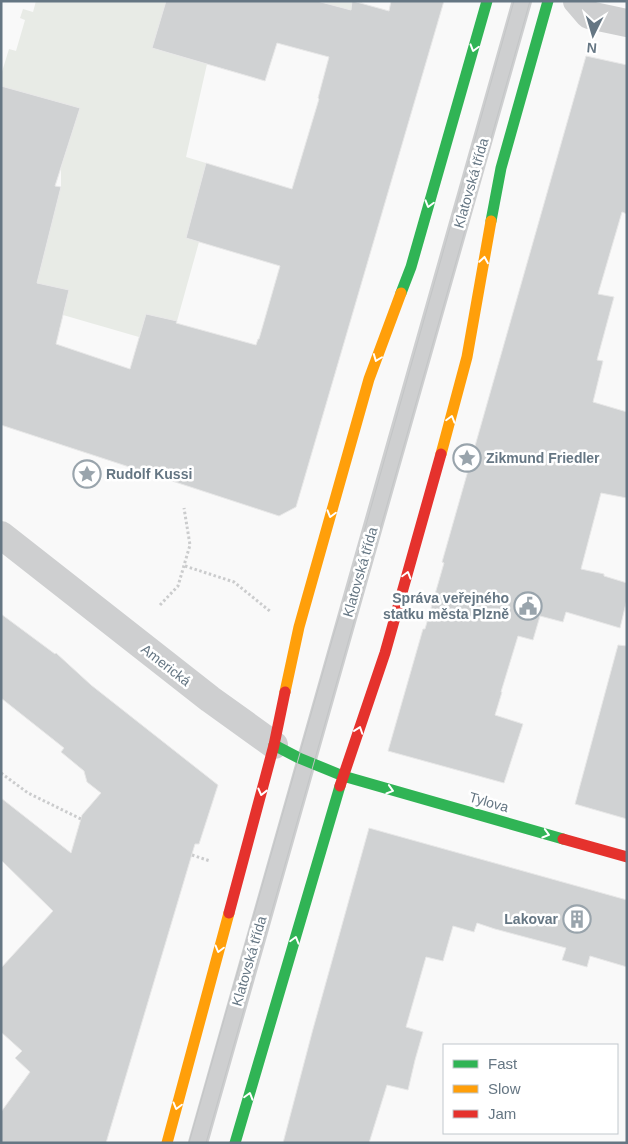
<svg xmlns="http://www.w3.org/2000/svg" width="628" height="1144" font-family="Arial,sans-serif">
	<style>
		.green { fill: #e8ebe6 }
		.building { fill: #d0d2d3; stroke: #e8e8e8 }
		.lines { fill: none; stroke-linecap: round; stroke-linejoin: round }
		.path { stroke: #cbcccd; stroke-width: 3; stroke-dasharray: 2.5 2.5; stroke-linecap: butt }
		.lane { stroke: #cecfd0; stroke-width: 20 }
		.street { stroke: #cecfd0; stroke-width: 28 }
		.fast { stroke: #30b455; stroke-width: 11 }
		.slow { stroke: #ff9f0a; stroke-width: 11 }
		.jam { stroke: #e5322d; stroke-width: 11 }
		.tram { stroke: #c3c5c6; stroke-width: 1 }
		.oneway { stroke: #fff }
		.labels { text-anchor: middle; dominant-baseline: central; stroke-width: 5; stroke-linejoin: round; paint-order: stroke }
		.street-label { font-size: 14px; fill: #657683; stroke: #fff }
		.poi-label { font-size: 14px; font-weight: bold; fill: #657683; stroke: #fff; text-anchor: start }
	</style>
	<rect width="100%" height="100%" fill="#f9f9f9"/>
	<path class="green" d="M36,1H166L152,48L207,64L186,157L206,163L186,238L199,242L177,321L146,314L139,337L63,315L69,290L37,283L61,187V168L80,108L1,86V75L9,49L16,51L25,20L20,18L23,9L33,12Z
		M317,1H363L362,3L352,2L351,10Z"/>
	<path class="building" d="M166,1H317L351,10L352,1H353L389,11L391,1H444L296,507L279,516L1,425V86L80,108L55,186L61,187L37,283L69,290L56,344L130,369L146,314L177,321L176,323L256,345L258,339H259L280,266L186,238L206,163L292,189L319,99L318,98L329,57L277,43L265,81L152,48Z
		M586,56L627,65V214L622,212L598,294L614,297L597,360L603,361L593,402L627,412V498L601,493L581,569L604,574V576L627,583V599L620,628L566,612L563,622L540,616L533,640L518,636L501,692H502L495,715L523,724L504,783L388,751L423,629H425L444,563L442,562Z
		M1,614L55,654L56,653L91,685L218,785L199,844H195L106,1143H1V1112L30,1072L15,1058L22,1051L1,1032V968L53,911L1,860V798L71,853L82,815L101,793L87,782L84,771L61,752L64,748L1,698Z
		M618,645L627,646V819L575,804Z
		M369,828L627,900V967L590,956L587,967L562,960L566,948L495,929L477,923L474,932L453,926L443,961L426,957L406,1027L423,1032L415,1060L408,1090L387,1085L369,1143H283L313,1029Z"/>
	<g class="lines">
		<path class="path" d="M185,566L234,582L271,612
			M160,605L178,586L190,545L184,508
			M1,773L28,793L81,819
			M192,855L210,861"/>
		<path class="lane" d="M198,1143L522,1"/>
		<path class="street" d="M577,1L589,15L627,23
			M1,535L210,699L274,745"/>
		<path class="fast" d="M491,221L501,168L548,1
			M401,293L411,267L487,1
			M274,745L299,758L343,776L563,839
			M235,1143L340,786"/>
		<path class="slow" d="M441,454L467,357L491,221
			M285,692L299,627L369,379L401,293
			M167,1143L229,913"/>
		<path class="jam" d="M340,786L385,653L441,454
			M563,839L627,857
			M229,913L274,745L285,692"/>
		<path class="tram" d="M189,1143L333,637L355,564L514,1
			M206,1143L530,1"/>
	</g>
	<defs><path id="oneway-chevron" d="M-2-3.5L2.5 0L-2 3.5" fill="none" stroke-width="1.6" stroke-linecap="round" stroke-linejoin="round" transform="scale(1.25)"/></defs>
	<g class="oneway">
		<use href="#oneway-chevron" transform="translate(474 48) rotate(106)"/>
		<use href="#oneway-chevron" transform="translate(429 204) rotate(106)"/>
		<use href="#oneway-chevron" transform="translate(484 260) rotate(-81)"/>
		<use href="#oneway-chevron" transform="translate(377 358) rotate(111)"/>
		<use href="#oneway-chevron" transform="translate(451 419) rotate(-74)"/>
		<use href="#oneway-chevron" transform="translate(331 514) rotate(106)"/>
		<use href="#oneway-chevron" transform="translate(407 575) rotate(-74)"/>
		<use href="#oneway-chevron" transform="translate(359 730) rotate(-71)"/>
		<use href="#oneway-chevron" transform="translate(390 790) rotate(17)"/>
		<use href="#oneway-chevron" transform="translate(262 792) rotate(104)"/>
		<use href="#oneway-chevron" transform="translate(546 834) rotate(16)"/>
		<use href="#oneway-chevron" transform="translate(295 940) rotate(-74)"/>
		<use href="#oneway-chevron" transform="translate(219 949) rotate(105)"/>
		<use href="#oneway-chevron" transform="translate(249 1096) rotate(-74)"/>
		<use href="#oneway-chevron" transform="translate(177 1106) rotate(105)"/>
	</g>
	<defs>
		<g id="sight-ring" transform="scale(1.4375)"><circle r="9.5" fill="#fff" stroke="#99a4ac" stroke-width="1.5"/><path d="M0-6L1.8-2.2L6-1.7L2.9 1.2L3.7 5.4L0 3.3L-3.7 5.4L-2.9 1.2L-6-1.7L-1.8-2.2Z" fill="#99a4ac"/></g>
		<g id="civic-ring" transform="scale(1.4375)"><circle r="9.5" fill="#fff" stroke="#99a4ac" stroke-width="1.5"/><path d="M-.6-6.5H3V-4.5H.6V-3L4-1V1h2V6H-6V1h2V-1L-.6-3ZM-1.2 2.5V6h2.4V2.5Z" fill="#99a4ac"/></g>
		<g id="building-ring" transform="scale(1.4375)"><circle r="9.5" fill="#fff" stroke="#99a4ac" stroke-width="1.5"/><path d="M-4-6H4V6H1V3H-1V6H-4ZM-2.5-4.3h1.7v1.8h-1.7ZM.8-4.3h1.7v1.8H.8ZM-2.5-1h1.7V.8h-1.7ZM.8-1h1.7V.8H.8Z" fill="#99a4ac"/></g>
	</defs>
	<g fill-rule="evenodd">
		<use href="#sight-ring" x="467" y="458"/>
		<use href="#sight-ring" x="87" y="474"/>
		<use href="#civic-ring" x="528" y="606"/>
		<use href="#building-ring" x="577" y="919"/>
	</g>
	<g class="labels">
		<g class="street-label">
			<text transform="translate(471 183) rotate(-74)">Klatovská třída</text>
			<text transform="translate(360 572) rotate(-74)">Klatovská třída</text>
			<text transform="translate(166 665) rotate(38)">Americká</text>
			<text transform="translate(489 802) rotate(16)">Tylova</text>
			<text transform="translate(249 961) rotate(-74)">Klatovská třída</text>
		</g>
		<g class="poi-label">
			<text x="486" y="458">Zikmund Friedler</text>
			<text x="106" y="474">Rudolf Kussi</text>
			<text x="509" y="598" text-anchor="end">Správa veřejného<tspan x="509" dy="16">statku města Plzně</tspan></text>
			<text x="558" y="919" text-anchor="end">Lakovar</text>
		</g>
	</g>
	<rect width="628" height="1144" fill="none" stroke="#657683" stroke-width="5"/>
	<rect x="443" y="1044" width="175" height="90" fill="#ffffff" stroke="#c1c8cd"/>
	<rect x="453" y="1060" width="25" height="8" fill="#30b455" stroke="#c1c8cd"/>
	<text x="488" y="1069" font-size="15" fill="#657683">Fast</text>
	<rect x="453" y="1085" width="25" height="8" fill="#ff9f0a" stroke="#c1c8cd"/>
	<text x="488" y="1094" font-size="15" fill="#657683">Slow</text>
	<rect x="453" y="1110" width="25" height="8" fill="#e5322d" stroke="#c1c8cd"/>
	<text x="488" y="1119" font-size="15" fill="#657683">Jam</text>
	<g transform="translate(593 35) rotate(185)" stroke="#ffffff" stroke-width="4" paint-order="stroke">
	<path d="M0-4L9 19L0 12L-9 19Z" fill="#657683"/>
	<text y="-8" font-size="14" font-weight="bold" text-anchor="middle" fill="#657683">N</text>
	</g>
</svg>
